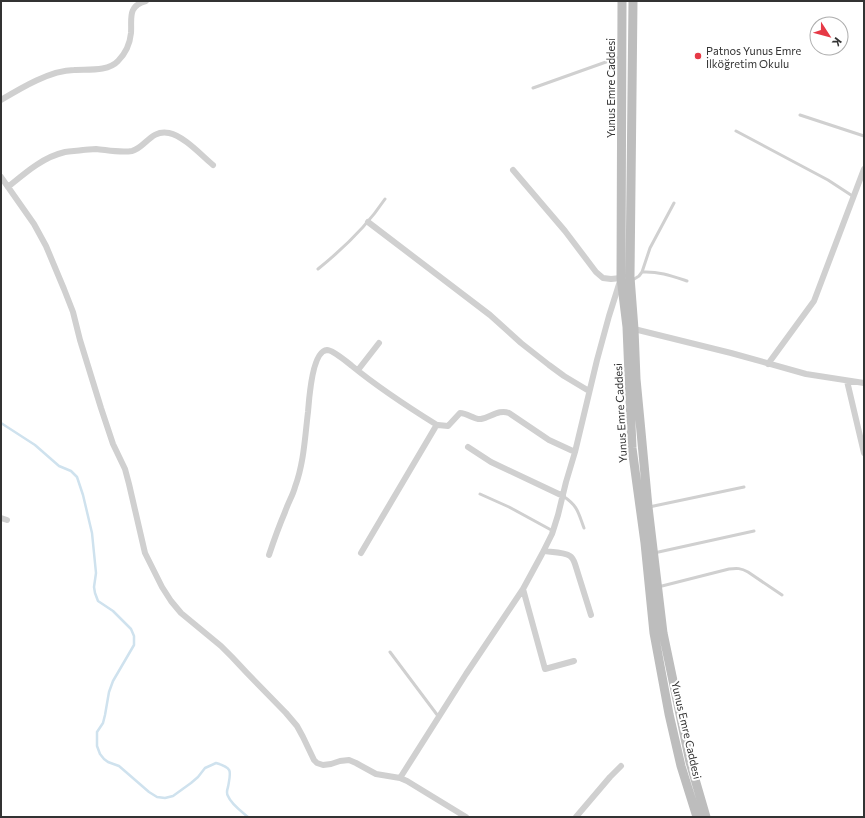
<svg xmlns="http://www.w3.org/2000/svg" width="865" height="818" font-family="Commissioner,sans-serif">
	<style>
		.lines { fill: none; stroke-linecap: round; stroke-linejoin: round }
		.stream { stroke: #cfe2ee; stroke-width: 2.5 }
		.lane { stroke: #d0d0d0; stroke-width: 3 }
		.street { stroke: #d0d0d0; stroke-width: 6 }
		.secondary { stroke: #bdbdbd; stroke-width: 9 }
		.poi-dot { fill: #e63946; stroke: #fff; stroke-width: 1.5 }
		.labels { text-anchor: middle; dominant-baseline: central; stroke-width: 4; stroke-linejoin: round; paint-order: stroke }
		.poi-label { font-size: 11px; fill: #333; stroke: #fff; text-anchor: start }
		.street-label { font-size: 11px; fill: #333; stroke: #fff }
	</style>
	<rect width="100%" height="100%" fill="#fff"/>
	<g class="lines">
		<path class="stream" d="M1,423L35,445L59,466L71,471L77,477L83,495L92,533L96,573L94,587L95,593L98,601L113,611L131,629L134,636V645L113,681L109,692L105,715L103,723L97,732V746L100,754L104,759L108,762L119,766L149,792L157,797L165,798L173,796L191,783L198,777L205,768L216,763C233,768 231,771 228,787C227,790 226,793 228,796C231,804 241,811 248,817"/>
		<path class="lane" d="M533,88L620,57
			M800,115L864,136
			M736,131L828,180L854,197
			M318,269C344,248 367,226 385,199
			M642,272C658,271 672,276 687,281
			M631,281L639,276L642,272L650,248L674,203
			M480,494L509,507L553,531
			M563,496C578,506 578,512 584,528
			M649,507L744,487
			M654,553L754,531
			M658,587L729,569C737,568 741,568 748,572L782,595
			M390,652L438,716"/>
		<path class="street" d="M1,100C21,88 51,70 74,70C87,69 108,72 118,61C125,54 130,43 131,33C132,19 127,6 146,1
			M1,177L34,224L46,246L64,289L73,312L80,340L101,408L113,444L125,469L129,484L145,553L162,587L171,601L181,613L221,646L232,657L247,673L286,713L297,726L303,737L314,760L317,763L323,765L331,764L340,761L349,760L356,763L376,774L400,778L407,781L466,817
			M8,187C25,173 43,157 65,152C71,151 77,151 83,150C87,150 91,149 96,149C107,150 120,153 132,151C145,148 151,129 169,133C184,136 202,156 213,165
			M368,222L490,315L521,343L549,365L564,376L589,391
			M630,328L731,353L806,374L864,383
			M768,364L814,301L864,169
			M358,370L379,343
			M847,381L864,453
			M468,447L491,462L563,496
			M1,518L7,520
			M544,551C550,552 565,552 570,556C573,558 574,561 575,564L591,615
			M361,553L436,426L438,425L448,426L460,413C468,413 474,420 481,419C491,417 499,409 509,413L549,440L575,452
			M269,555C274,540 279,526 285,512C288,503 293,495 295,487C304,463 305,436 308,412C309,400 312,351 327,350C333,350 347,362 352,366C379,388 408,407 437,425
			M523,589L545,669L574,661
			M400,778L466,674L523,589L542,554L552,534L558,515L566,482L575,452L597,360L609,316L621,278L611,279L603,278L596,272L565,231L513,170
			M576,817L610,777L621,766"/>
		<path class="secondary" d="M622,1L621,278L627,327L632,448L645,543L654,633L669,714L681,766L697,817
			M633,1L630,277L634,329L636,379L640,421L648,507L663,633L690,762L706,817"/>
	</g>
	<circle class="poi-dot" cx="698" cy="56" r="4"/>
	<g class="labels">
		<g class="poi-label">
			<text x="706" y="50">Patnos Yunus Emre<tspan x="706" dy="13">İlköğretim Okulu</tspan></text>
		</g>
		<g class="street-label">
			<text transform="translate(610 88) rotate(-90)">Yunus Emre Caddesi</text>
			<text transform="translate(620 413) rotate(-93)">Yunus Emre Caddesi</text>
			<text transform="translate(687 730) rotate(77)">Yunus Emre Caddesi</text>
		</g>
	</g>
	<rect width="865" height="818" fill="none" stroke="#333333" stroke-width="4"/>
	<g transform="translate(829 36) rotate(126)"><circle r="19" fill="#ffffff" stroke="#adadad"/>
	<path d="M0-3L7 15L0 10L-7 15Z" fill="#e63946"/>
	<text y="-6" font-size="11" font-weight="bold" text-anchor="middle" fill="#333333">K</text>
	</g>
</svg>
